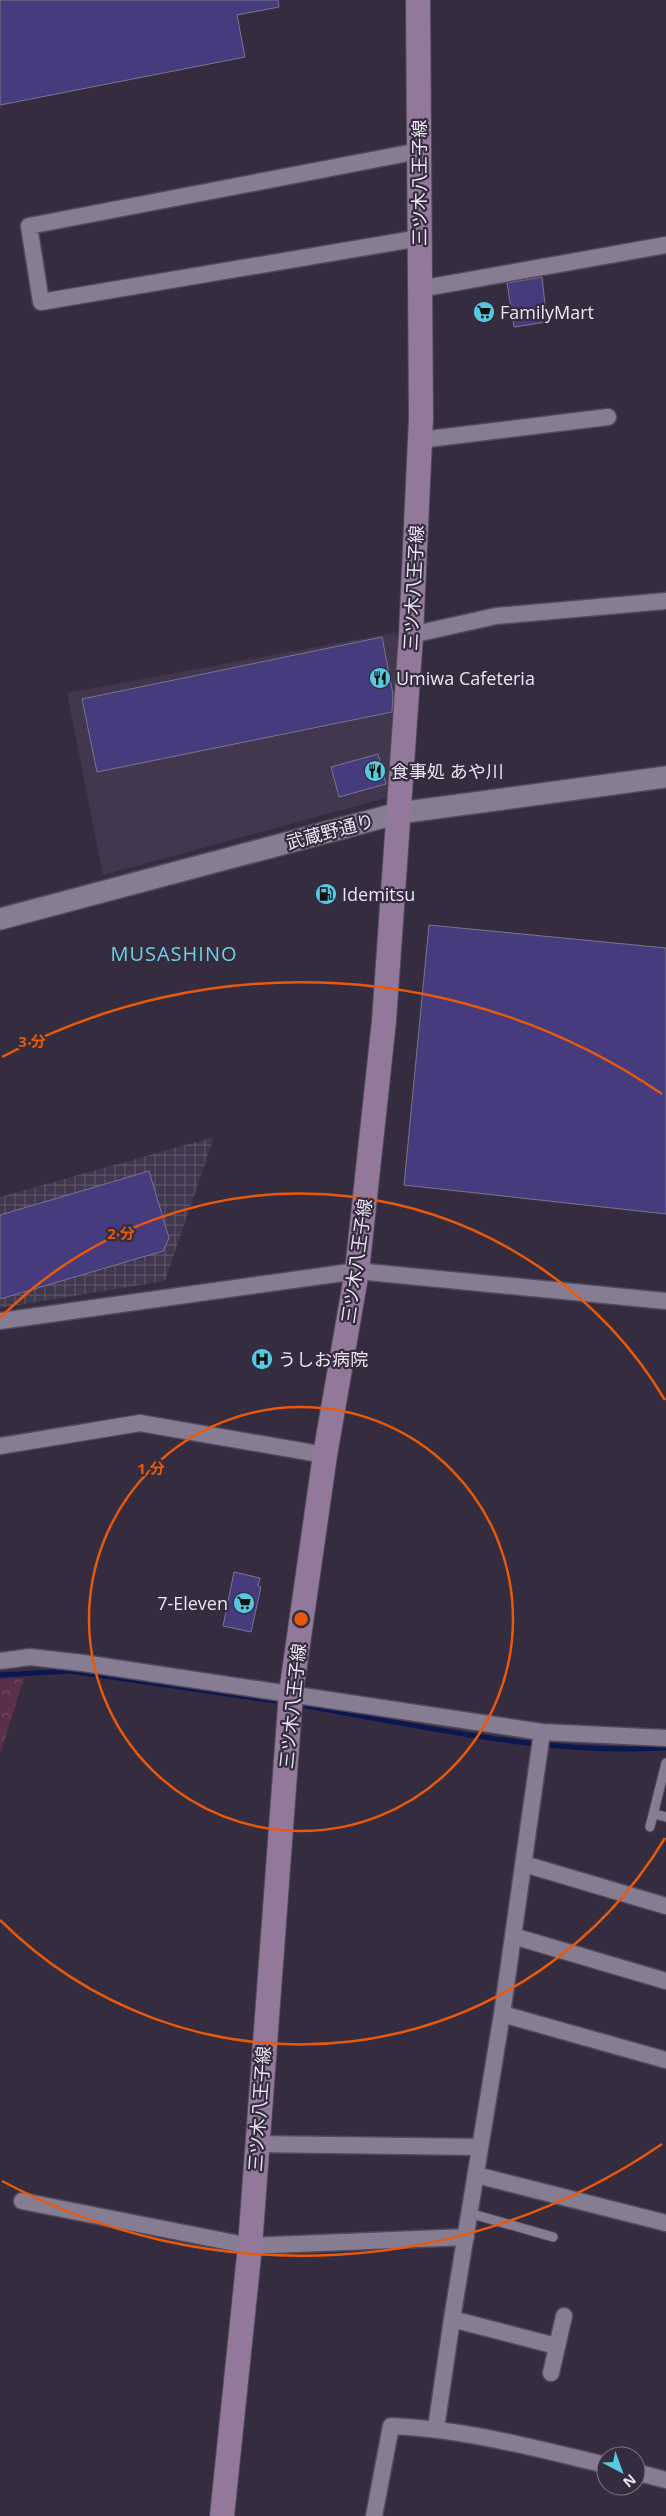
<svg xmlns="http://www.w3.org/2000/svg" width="666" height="2516" font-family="'Open Sans','Noto Sans JP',sans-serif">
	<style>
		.built { fill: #41374e }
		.industrial { fill: url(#industrial-grid) }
		.forest { fill: url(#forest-crowns) }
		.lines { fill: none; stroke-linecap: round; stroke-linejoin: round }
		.stream { stroke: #0c1751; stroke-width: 5 }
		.building { fill: #453b7d; stroke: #78778d }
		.service-casing { stroke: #524a5a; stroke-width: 11 }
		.minor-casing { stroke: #524a5a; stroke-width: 19 }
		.tertiary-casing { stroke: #524a5a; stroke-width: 24 }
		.secondary-casing { stroke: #524a5a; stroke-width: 26 }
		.service { stroke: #877d93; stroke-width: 9 }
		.minor { stroke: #877d93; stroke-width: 16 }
		.tertiary { stroke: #877d93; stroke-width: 21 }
		.secondary { stroke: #92799b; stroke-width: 24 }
		.ring { fill: none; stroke: #e8590c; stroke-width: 2.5 }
		.labels { text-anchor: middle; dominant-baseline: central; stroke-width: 4.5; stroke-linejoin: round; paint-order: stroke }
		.street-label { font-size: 18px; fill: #eae5f1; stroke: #352c3f }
		.poi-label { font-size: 18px; fill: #eae5f1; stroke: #352c3f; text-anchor: start }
		.quarter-label { font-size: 20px; letter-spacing: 1px; fill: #69d0e5; stroke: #352c3f }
		.centre { fill: #e8590c; stroke: #352c3f; stroke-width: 2.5 }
		.ring-label { font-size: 15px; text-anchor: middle; font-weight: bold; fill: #e8590c; stroke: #352c3f; stroke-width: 4.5; stroke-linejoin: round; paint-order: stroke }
	</style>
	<defs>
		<pattern id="industrial-grid" width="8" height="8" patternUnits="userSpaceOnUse" patternTransform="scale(1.25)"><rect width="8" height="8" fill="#41374e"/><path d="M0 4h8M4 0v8" fill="none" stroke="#5d5468"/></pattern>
		<pattern id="forest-crowns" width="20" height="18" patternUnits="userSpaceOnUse" patternTransform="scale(1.25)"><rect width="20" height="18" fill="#5a2f49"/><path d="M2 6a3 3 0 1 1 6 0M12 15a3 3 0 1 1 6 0" fill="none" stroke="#724d64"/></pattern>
	</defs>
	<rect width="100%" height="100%" fill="#352c3f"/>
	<path class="built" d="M397,632V707L390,797L103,875L67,693Z"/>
	<path class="industrial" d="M214,1137L165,1281L0,1308V1197Z"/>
	<path class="forest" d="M24,1678L1,1751L0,1752V1679Z"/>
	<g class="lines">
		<path class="stream" d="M0,1675L70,1671L275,1701
			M306,1706C425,1727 545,1755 666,1748"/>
	</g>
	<path class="building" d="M0,0H278L279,7L237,15L245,57L0,105Z
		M542,277L547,322L514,327L507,283Z
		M382,637L393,694L392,712L97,772L82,699Z
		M378,754L386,784L339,797L331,767Z
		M429,925L666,948V1214L404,1185Z
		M149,1171L169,1238L163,1251L0,1299V1215Z
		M234,1572L260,1578L258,1586L261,1587L251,1632L223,1626Z"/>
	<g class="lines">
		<g class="service-casing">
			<path id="service" d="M654,1814L666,1817
				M650,1827L666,1763
				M469,2213L553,2237"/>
		</g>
		<g class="minor-casing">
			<path id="minor" d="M419,151L29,226L41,302L420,238
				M419,289L666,245
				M420,440L608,417
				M411,635L496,616L666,601
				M0,1321L357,1271L666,1301
				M0,1446L140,1423L325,1455
				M0,1661L30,1657L83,1663L542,1732L666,1738
				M524,1864L666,1906
				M513,1936L666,1981
				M502,2014L666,2060
				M256,2144L480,2147
				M476,2175L666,2223
				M22,2201L250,2246L466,2237
				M452,2319L556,2346
				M551,2373L564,2316
				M436,2428L452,2319L502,2014L542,1732
				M636,2472L666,2480
				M374,2516L391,2426C465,2429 534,2448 606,2465"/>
		</g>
		<g class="tertiary-casing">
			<path id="tertiary" d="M0,919L399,813L666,777"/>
		</g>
		<g class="secondary-casing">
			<path id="secondary" d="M222,2516L250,2246L291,1693L325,1455L357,1271L384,1021L411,635L421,418L418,0"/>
		</g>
		<use href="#service" class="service"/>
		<use href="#minor" class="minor"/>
		<use href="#tertiary" class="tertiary"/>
		<use href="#secondary" class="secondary"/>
	</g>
	<g class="ring">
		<circle cx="301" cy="1619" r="212"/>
		<path d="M665 1838A425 425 0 0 1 0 1920M0 1318A425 425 0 0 1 665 1400"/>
		<path d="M662 2144A637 637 0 0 1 2 2181M2 1057A637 637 0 0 1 662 1094"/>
	</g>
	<defs>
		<g id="supermarket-disc" transform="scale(1.125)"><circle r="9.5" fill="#56c9e0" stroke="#352c3f"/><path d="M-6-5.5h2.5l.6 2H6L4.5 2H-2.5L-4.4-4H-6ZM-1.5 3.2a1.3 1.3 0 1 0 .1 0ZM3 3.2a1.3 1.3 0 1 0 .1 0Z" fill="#111"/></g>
		<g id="restaurant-disc" transform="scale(1.125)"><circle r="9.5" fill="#56c9e0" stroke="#352c3f"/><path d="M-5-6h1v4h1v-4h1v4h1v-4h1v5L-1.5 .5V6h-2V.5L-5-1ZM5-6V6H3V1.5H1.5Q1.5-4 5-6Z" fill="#111"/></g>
		<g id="fuel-disc" transform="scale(1.125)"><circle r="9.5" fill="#56c9e0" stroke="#352c3f"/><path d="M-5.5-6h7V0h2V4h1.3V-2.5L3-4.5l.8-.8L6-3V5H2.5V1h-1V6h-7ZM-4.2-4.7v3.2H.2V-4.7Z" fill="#111"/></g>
		<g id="hospital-disc" transform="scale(1.125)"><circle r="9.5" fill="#56c9e0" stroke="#352c3f"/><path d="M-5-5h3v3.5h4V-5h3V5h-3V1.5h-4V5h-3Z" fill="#111"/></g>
	</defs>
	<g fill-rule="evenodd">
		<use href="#supermarket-disc" x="484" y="312"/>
		<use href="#restaurant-disc" x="380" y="678"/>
		<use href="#restaurant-disc" x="375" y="771"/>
		<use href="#fuel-disc" x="326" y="894"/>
		<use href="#hospital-disc" x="262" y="1359"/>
		<use href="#supermarket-disc" x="244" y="1603"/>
	</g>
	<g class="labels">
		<g class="street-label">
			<text transform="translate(419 183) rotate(-90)">三ツ木八王子線</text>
			<text transform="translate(413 588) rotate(-87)">三ツ木八王子線</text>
			<text transform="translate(330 831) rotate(-15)">武蔵野通り</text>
			<text transform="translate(356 1261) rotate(-82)">三ツ木八王子線</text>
			<text transform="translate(292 1706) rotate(-84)">三ツ木八王子線</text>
			<text transform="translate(259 2109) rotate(-86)">三ツ木八王子線</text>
		</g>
		<g class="poi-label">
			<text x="500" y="312">FamilyMart</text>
			<text x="396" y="678">Umiwa Cafeteria</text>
			<text x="391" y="771">食事処 あや川</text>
			<text x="342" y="894">Idemitsu</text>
			<text x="278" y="1359">うしお病院</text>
			<text x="228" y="1603" text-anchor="end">7-Eleven</text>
		</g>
		<g class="quarter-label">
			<text x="174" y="953">MUSASHINO</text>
		</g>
	</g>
	<circle cx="301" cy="1619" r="8" class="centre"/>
	<g class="ring-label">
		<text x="32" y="1047">3 分</text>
		<text x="121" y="1239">2 分</text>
		<text x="151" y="1474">1 分</text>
	</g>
	<g transform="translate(621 2471) rotate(139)"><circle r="24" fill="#352c3f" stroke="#7d7686"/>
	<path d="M0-4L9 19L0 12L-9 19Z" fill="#56c9e0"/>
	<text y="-8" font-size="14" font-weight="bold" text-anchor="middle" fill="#eae5f1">N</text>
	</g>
</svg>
